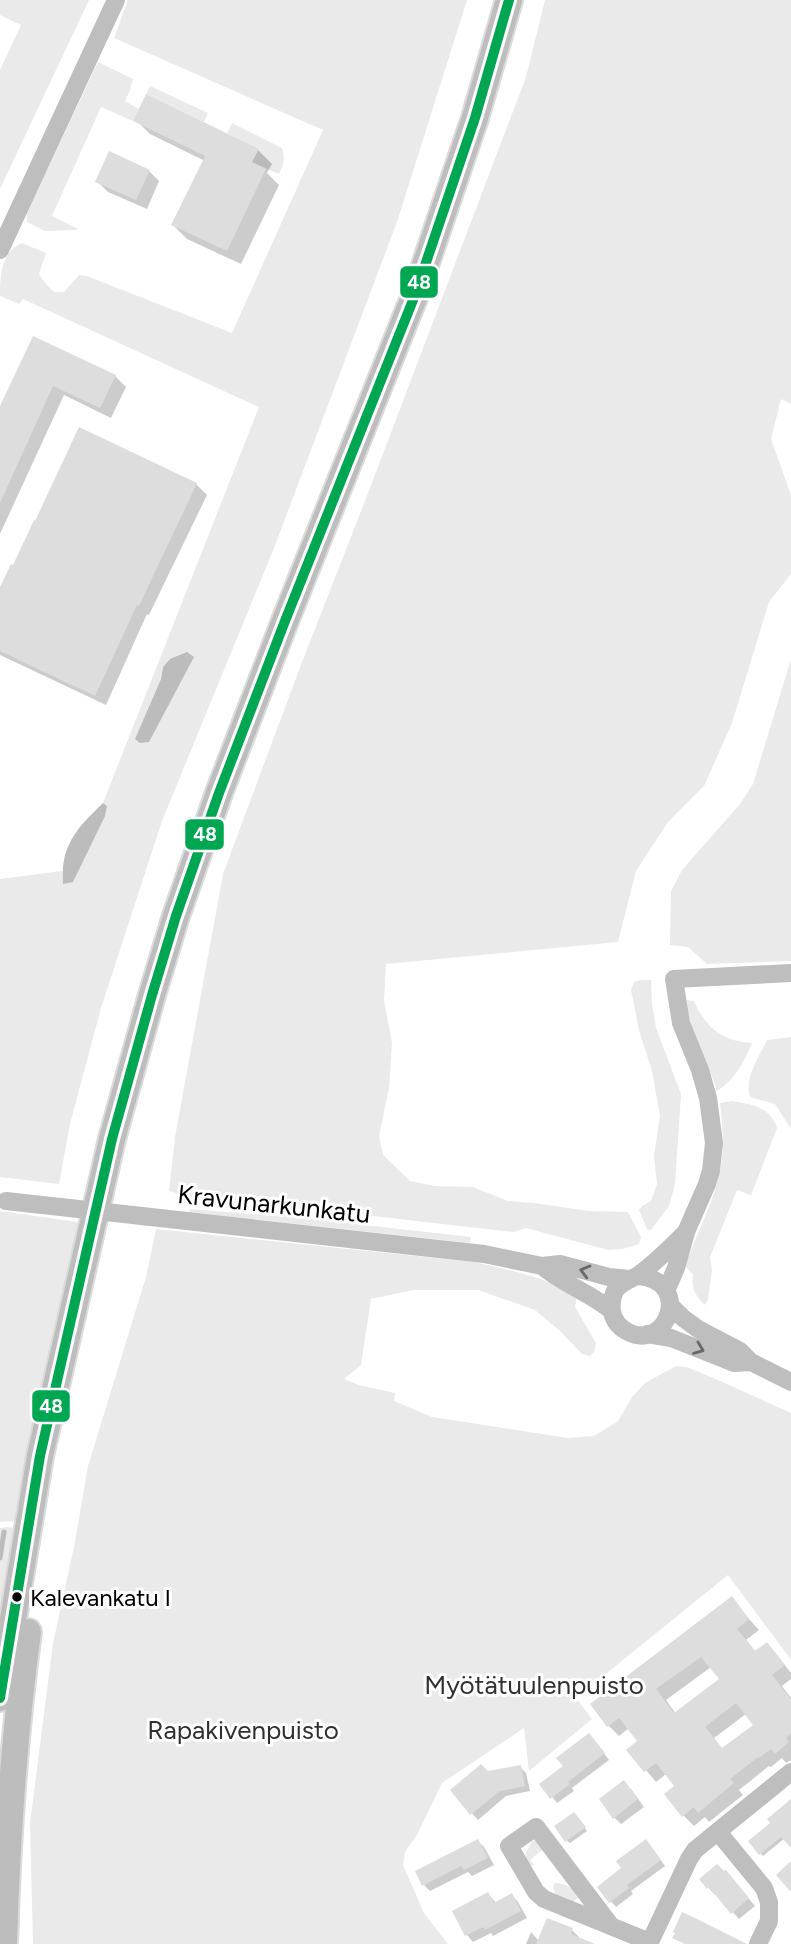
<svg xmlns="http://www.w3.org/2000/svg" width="791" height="1944" font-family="Figtree,sans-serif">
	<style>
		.green { fill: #eaeaea; fill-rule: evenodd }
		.water { fill: #bcbcbc }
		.shadow { fill: #0003; fill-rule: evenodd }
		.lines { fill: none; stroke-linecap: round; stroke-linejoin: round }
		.stream { stroke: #bcbcbc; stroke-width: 5 }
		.building { fill: #ddd; fill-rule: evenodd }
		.highway-casing { stroke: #dbdbdb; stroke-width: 30 }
		.minor { stroke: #bebebe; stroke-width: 18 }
		.highway { stroke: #bdbdbd; stroke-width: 26 }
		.minor-bridge { stroke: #bebebe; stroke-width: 18 }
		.bus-1-casing { stroke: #fff; stroke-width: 16 }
		.bus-1 { stroke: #00a651; stroke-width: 10 }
		.oneway { stroke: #686868 }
		.bus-dot { fill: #000; stroke: #fff; stroke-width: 2.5 }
		.labels { text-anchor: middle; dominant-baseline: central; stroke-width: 6; stroke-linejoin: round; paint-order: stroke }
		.bus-label { font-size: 24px; fill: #000; stroke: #fff; text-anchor: start }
		.street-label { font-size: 26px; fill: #000; stroke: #fff }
		.park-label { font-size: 26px; fill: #303030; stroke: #fff }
		.line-badge { stroke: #fff; stroke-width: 2.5 }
		.badge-label { font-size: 19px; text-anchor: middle; font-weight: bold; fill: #fff }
	</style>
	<rect width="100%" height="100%" fill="#fff"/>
	<path class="green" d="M0,0H89L0,189V70L21,25L0,15Z
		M128,0H467L397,222L274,548L162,821L101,1008L70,1124L59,1184L0,1177V879L62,871L63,884L73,882L107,806L103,803L259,407L23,299L19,304L0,296C0,276 1,252 22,243L46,253L39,274L45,283L54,292H64L79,275L87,276L232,333L323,130L114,38ZM194,657L136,739L161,679L163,667Z
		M545,0H791V404L781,399L771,439L791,495V574L769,602L732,723L704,786L668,822L636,871L618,942L386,964L384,1000L392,1043L389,1088L379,1136L383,1155L410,1181L435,1186L473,1187L508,1201L534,1203L589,1211L628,1212L641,1237L639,1244L623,1249L608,1250L526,1228L513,1232L286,1206L198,1199L169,1191L175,1137L223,874L299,670L370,488L526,77Z
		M98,62L133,79L130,90L125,101L139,109L133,121L101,107L52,216L78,229L76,230L45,231L27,222V213Z
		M150,86L208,113L204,122L146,94Z
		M232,123L282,148C285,159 284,164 279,174L252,162L258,149L227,133Z
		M791,659V961L707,964L688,947L670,945L671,891L682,870L740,804L753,784Z
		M641,980H651L652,1003L656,1028L681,1094L675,1184L669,1206L651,1230L647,1229L639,1210L642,1206L651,1201L657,1184L654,1156L660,1116L652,1071L639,1030L631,990L634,982Z
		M687,1000L694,1001C706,1028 722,1041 752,1043C744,1062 735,1080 717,1091C708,1060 688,1033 687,1000Z
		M791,1037V1129L775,1104L750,1097C744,1078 759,1057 767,1040Z
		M732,1101C752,1104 770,1107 777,1128L751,1195L737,1190L710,1257L712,1270L708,1299L705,1305C695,1296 691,1288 693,1274L685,1266C695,1237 710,1210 718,1180C725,1155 723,1129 720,1103Z
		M190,1209L293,1217L471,1237L470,1243L189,1212Z
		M0,1211L78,1222L19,1521L0,1522Z
		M156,1229L474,1262C509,1270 546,1277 577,1296L575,1307L596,1343L594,1352L590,1356L582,1354L560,1331L535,1310L478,1290H413L371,1299L361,1365L344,1379L359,1385L395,1393L394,1401L432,1417L568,1438L594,1436L618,1421L632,1397L645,1383L676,1366L687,1367L718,1380L791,1413V1660L728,1575L576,1698L592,1719L529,1771L524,1728L442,1783L417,1835L405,1852L403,1865L424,1913L448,1944H33L30,1824L53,1643L74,1547L88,1466L146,1277Z
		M7,1527L18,1528L0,1632V1528Z
		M532,1841H535L543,1849L530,1860L534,1865L531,1866L526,1860V1852Z
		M555,1883C566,1883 574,1888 578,1897L573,1903L556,1896L553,1887Z"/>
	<path class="water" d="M187,652L194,657L149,742L140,743L135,739L161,679L163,667L170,659Z
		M103,803L107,806L105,816L73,882L63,884C60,846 77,828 103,803Z"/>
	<path class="shadow" d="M136,120L258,150L272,164L267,173L279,185L241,264L187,239L173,225L205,161L150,134Z
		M149,171L159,181L147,209L108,192L97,181Z
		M34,338L115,376L126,387L111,418L64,395L0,534V410Z
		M80,429L196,484L207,495L149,615L147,614L106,705L0,655V592L14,567Z
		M731,1599L759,1630L746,1640L756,1652L777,1655L791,1673V1679L782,1686L791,1698V1760L786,1763L782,1758L771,1767L769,1766L739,1790L743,1795L709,1822L705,1817L694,1826L683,1815L676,1786L666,1774L656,1782L629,1750L640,1741L629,1728L619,1736L608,1725ZM711,1667L722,1680L676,1714L666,1700ZM746,1714L756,1726L723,1750L714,1738Z
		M594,1740L609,1760L572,1788L574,1791L557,1803L542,1784Z
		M520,1767L526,1773L530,1791L506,1796L478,1820L452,1790L488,1773Z
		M631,1789L644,1807L621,1824L614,1817Z
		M791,1812V1846L785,1838L763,1856L751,1841Z
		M577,1817L587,1831L570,1843L567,1841Z
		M478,1841L484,1847L494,1865L472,1876L468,1872L430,1891L424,1885Z
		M651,1847L665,1866L631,1891L633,1894L616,1907L599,1888Z
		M701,1879H732L755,1906L739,1919L716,1893L715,1895Z
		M488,1894L496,1903L512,1895L518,1902L527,1918L493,1936L491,1933L473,1942L467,1935Z
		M572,1930L579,1937L578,1939L591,1944H526L531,1932L539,1941Z"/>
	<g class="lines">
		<path class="stream" d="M0,1558L4,1532"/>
	</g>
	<path class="building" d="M146,94L259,149L252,162L266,169L227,251L171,225L205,156L133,121Z
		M109,151L150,170L136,200L95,182Z
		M33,336L116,375L100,408L53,386L0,503V406Z
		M79,427L197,483L139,606L137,605L95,696L0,651V587L11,564L13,565L34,520L35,521Z
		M732,1596L749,1619L737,1629L755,1651L767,1642L785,1665L772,1675L791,1699V1733L786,1738L789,1742L775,1754L771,1749L759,1758L758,1757L730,1779L734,1783L698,1813L694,1807L682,1817L664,1794L674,1786L656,1763L644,1772L626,1750L637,1741L619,1718L607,1727L590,1704ZM701,1657L719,1679L674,1713L656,1689ZM736,1703L753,1725L722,1748L705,1727Z
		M589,1733L605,1753L568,1782L570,1784L550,1799L539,1784L563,1766L556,1758Z
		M481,1764L488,1771L521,1765L525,1786L500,1791L470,1815L450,1790Z
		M624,1780L638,1799L613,1819L599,1799Z
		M791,1799V1848L781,1837L759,1855L748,1841L770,1823L767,1819Z
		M574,1812L586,1827L565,1842L554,1826Z
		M478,1839L488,1858L464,1870L461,1866L422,1886L415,1871Z
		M646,1839L661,1860L627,1885L629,1888L609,1903L597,1887L621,1868L616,1861Z
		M791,1861V1892L776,1875Z
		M717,1864L724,1871L726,1870L749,1898L731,1914L709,1887L707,1889L699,1879Z
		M488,1892L494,1903L512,1893L521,1911L485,1930L483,1927L465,1936L452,1911Z
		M682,1912L697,1919L747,1944H685L672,1938L675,1933L673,1932Z
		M547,1918L573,1928L571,1934L595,1944H536Z"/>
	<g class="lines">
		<g class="highway-casing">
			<path id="highway" d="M0,1698L40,1456L112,1139L152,995L176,916L219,793L285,621L415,295L475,118L509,0
				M4,1944C7,1840 14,1735 28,1632"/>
		</g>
		<path class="minor" d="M0,250L116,0
			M196,1222L484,1254L542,1266L560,1264L609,1277L629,1279
			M542,1266C563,1284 590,1293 612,1311
			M638,1276C693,1280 668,1352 628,1332C620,1328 614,1321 612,1312C611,1305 612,1297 615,1291C622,1280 633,1280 641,1273C657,1261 671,1247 685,1233
			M666,1291L676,1268L686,1232L707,1184L711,1171L714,1143L708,1098L700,1070L681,1023L674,979L791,973
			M670,1305L683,1318L698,1329L740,1351L751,1362L791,1382
			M647,1334L671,1338L734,1363L751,1362
			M718,1832L764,1888L769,1902V1921L758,1944
			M611,1926L536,1827L509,1846L536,1892L544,1899L650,1942L689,1859L695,1850L791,1772"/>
		<use href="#highway" class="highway"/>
		<path class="minor-bridge" d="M6,1201L196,1222"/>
		<g class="bus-1-casing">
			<path id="bus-1" d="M0,1698L40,1456L112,1139L152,995L176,916L219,793L285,621L415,295L475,118L509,0"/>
		</g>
		<use href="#bus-1" class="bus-1"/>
	</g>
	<defs><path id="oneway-chevron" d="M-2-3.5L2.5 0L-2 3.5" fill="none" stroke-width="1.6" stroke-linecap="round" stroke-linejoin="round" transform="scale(1.75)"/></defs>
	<g class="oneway">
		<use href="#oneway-chevron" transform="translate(585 1271) rotate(-165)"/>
		<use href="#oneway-chevron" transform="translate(699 1349) rotate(21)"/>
	</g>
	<circle class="bus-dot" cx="17" cy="1597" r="6"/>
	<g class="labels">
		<g class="bus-label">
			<text x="30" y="1597">Kalevankatu I</text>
		</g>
		<g class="street-label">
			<text transform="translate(274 1204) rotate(6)">Kravunarkunkatu</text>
		</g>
		<g class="park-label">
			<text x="534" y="1685">Myötätuulenpuisto</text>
			<text x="243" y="1730">Rapakivenpuisto</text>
		</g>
	</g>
	<g class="line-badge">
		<rect x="399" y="265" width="40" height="34" rx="7" fill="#00a651"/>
		<rect x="184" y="818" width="41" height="33" rx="7" fill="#00a651"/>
		<rect x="31" y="1389" width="40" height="34" rx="7" fill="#00a651"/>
	</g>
	<g class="badge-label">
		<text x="419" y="289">48</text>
		<text x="205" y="841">48</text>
		<text x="51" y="1413">48</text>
	</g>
</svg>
